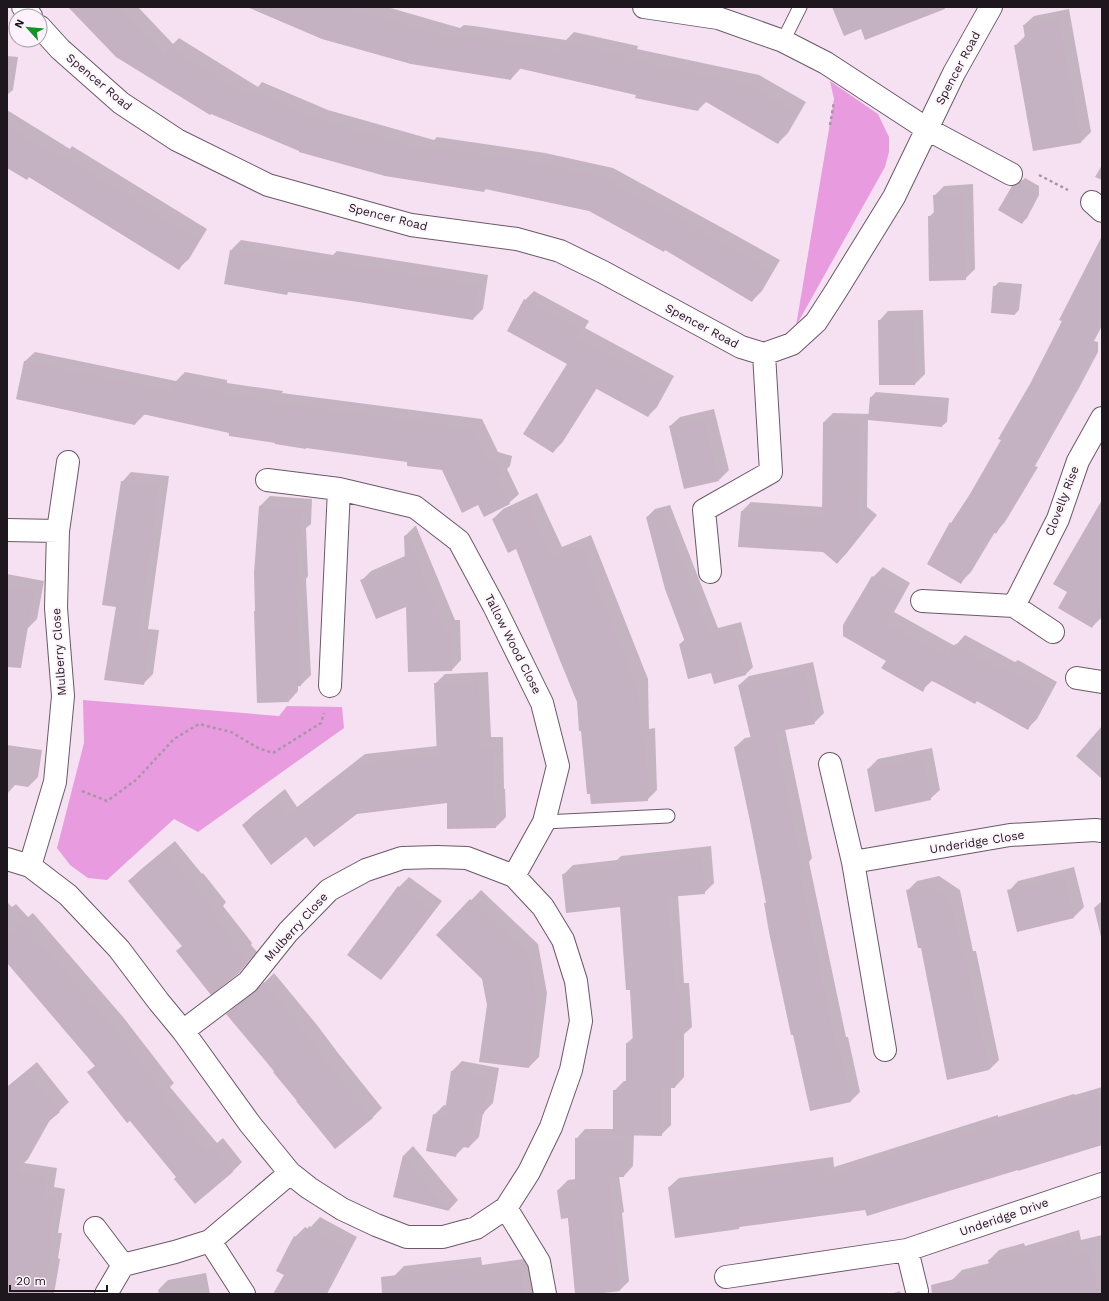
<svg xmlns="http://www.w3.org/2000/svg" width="1109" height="1301" font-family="'Work Sans',sans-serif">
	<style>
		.green { fill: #e89cdf }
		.shadow { fill: #0003 }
		.building { fill: #c4b1c1 }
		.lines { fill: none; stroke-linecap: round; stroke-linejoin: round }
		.lane-casing { stroke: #6b5968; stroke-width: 15 }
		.street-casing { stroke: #6b5968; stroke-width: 24 }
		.path { stroke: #a696a4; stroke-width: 2.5; stroke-dasharray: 3 3; stroke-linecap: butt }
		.lane { stroke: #fff; stroke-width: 13 }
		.street { stroke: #fff; stroke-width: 22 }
		.labels { text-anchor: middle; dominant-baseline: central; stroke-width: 3.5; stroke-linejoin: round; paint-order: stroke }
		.street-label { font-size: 12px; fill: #1e171d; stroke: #fef2fc }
	</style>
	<rect width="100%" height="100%" fill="#f6e1f3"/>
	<path class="green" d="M830,81L878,114L889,137V152L885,167L796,326L834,99Z
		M83,700L279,716L287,706L342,707L344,728L198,832L174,819L107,880L88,878L70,865L57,848L84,743Z"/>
	<path class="shadow" d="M69,7H138L173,44L179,38L258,87L262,82L328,110L434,140L437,137L545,153L613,168L728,231L780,260L762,291L752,301L665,249L590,210L487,188L484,191L385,175Z
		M262,7H387L460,28L464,25L474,26L566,40L574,32L638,46L637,49L759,75L806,102L788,133L778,143L707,101L698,110L637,95L521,68L511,79Z
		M1069,9L1091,132L1081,142L1015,46L1025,36L1024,25L1034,16Z
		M7,56L18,57L13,90L8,94H7Z
		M7,110L70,149L72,146L207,229L189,259L179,268L29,177L7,167Z
		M1102,165V180L1095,177Z
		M1025,178L1039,186V195L1027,218L1022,223L1012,187L1018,182L1023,180Z
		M973,184L975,269L965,279L929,217L935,211L934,196L944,186Z
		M241,240L333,255L337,251L488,275L483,309L473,319L290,291L287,293L231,250Z
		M1102,251V326L1094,341L1098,342V352L1079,388L1035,466L1038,467L1005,522L996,532H995L971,572L961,582L971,494L1002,440Z
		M999,282L1022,284L1019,310L1015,314L994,287Z
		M534,291L589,321L585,328L674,376L657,407L648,416L597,388L562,443L553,452L569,364L525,300Z
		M923,310L925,374L915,384L879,321L888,311Z
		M35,352L176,381L185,372L227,380V383L283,391L282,393L482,419L498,452L512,456L510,466L507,469L519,494L509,503H479L442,469L409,461L276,442L145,414L135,424L17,399L25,361Z
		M876,392L949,398L947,422L942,426L868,419L867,507L877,515L846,554L837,563L823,551L742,511L751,502L823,507L824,422L833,413L870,414L871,397Z
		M714,409L729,470L719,480L670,426L680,417Z
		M131,472L169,476L148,629L159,630L153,674L143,684L117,606L122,482Z
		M537,493L562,547L591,535L648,679L649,729L655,728L657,790L647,800L578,701L517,548L493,519L503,509Z
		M270,496L312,499L311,524L306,528L308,576L306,579L311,675L301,685H298V691L289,701L260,506Z
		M1102,502V617L1092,627L1069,592Z
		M670,505L718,628L741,622L753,667L745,675L712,672L680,644L685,639L647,517L655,509Z
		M415,526H416L455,620H460L461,660L452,670L407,605L361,581L371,571L405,556V536Z
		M883,567L910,583L894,612L955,646L965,635L1015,662L1018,660L1057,682L1037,719L1028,728L977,701L932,681L922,690L887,660L873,577Z
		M7,574L44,581L37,619L27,629L7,625Z
		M813,662L824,713L814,723L785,729L812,858L809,862L846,1037H848L860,1092L850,1102L765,904L767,901L735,747L745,738L751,737L739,685L749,676Z
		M488,672L491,737H503L504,789H505L506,817L496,827L448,828V802L357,813L306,836L243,825L253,815L285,789L297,807L365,754L437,746L435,684L445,674Z
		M1102,726V779L1076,756Z
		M7,745L42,750L38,777L28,787L15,785L7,794Z
		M932,748L940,790L930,799L868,769L878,759Z
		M175,841L202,874L203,873L226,902L223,906L252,943L251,945L257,952L239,972L182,946L129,881L139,871Z
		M711,846L714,883L704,893L678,895L684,983H689L692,1027L684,1034V1077L675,1087H671V1125L661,1135L634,1134L633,1166L624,1176H619L624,1212L622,1213L629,1281L620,1290L576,1294L568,1217L558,1190L568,1180L576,1179V1139L585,1129H614V1091L624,1081H627V1043L634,1037L631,989L621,906L563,875L573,865L617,860L621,856Z
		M1074,867L1084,907L1074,917L1009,891L1018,881Z
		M939,876L960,890L973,951H976L999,1060L989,1070L922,946L907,891L917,881Z
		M409,877L442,901L390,969L381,979L399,887Z
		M481,890L538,944L547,993L539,1057L529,1067L488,1005L483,978L438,935Z
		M1102,901V941L1094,908Z
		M7,902L12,907L16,904L28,917L33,913L123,1017L174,1083L170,1087L217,1143L223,1138L242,1162L232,1172L178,1177L96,1065L7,961Z
		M274,973L317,1025L338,1053L382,1108L372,1118L298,1101L228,1014L238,1004L262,985Z
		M462,1061L499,1068L493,1103L483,1113L479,1137L469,1147L465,1146L455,1156L434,1115L444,1105L447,1106L452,1071Z
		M37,1062L69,1102L50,1120L28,1159L24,1163L57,1168L54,1187L65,1189L58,1233H62L58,1258L60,1259L54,1294H7V1087Z
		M1102,1087V1145L865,1209L741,1226L739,1228L669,1187L679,1178L833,1157L834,1167L998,1115V1117L1074,1094L1075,1095Z
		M413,1146L458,1200L449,1210L394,1196L404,1155Z
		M320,1217L357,1237L327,1294H288L285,1274L295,1237L305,1227L309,1229Z
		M1079,1230L1081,1240L1102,1235V1294H956L952,1280L962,1270L990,1263L989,1260L999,1250L1024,1243L1025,1246Z
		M481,1257L482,1265L530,1258L534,1294H396L394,1276L404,1266Z
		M206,1273L210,1294H159L158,1290L168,1280Z
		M900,1291L901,1294H890Z"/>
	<path class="building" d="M68,7H118L164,54L169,47L249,97L252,91L318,119L426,150V146L534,162L603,177L718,240L771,271L752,302L665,250L664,252L589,211L485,189L484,192L385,176L299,152V151L211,114L210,115L116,57Z
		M247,7H342L452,38L453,34L463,35L561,51L563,42L628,56V59L749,85L797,112L778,144L701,99L698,111L635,98L636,95L513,67L511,80L411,64L322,39Z
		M832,7H945V9L865,40L861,29L844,36Z
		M1059,19L1081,143L1033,151L1014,45L1026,44L1023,25Z
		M7,126L60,158L62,155L198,239L179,270L29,177L27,180L7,168Z
		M1020,182L1035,191V201L1022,224L998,210L1012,186L1017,185Z
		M964,194L966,280L929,281L928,216H934L933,195Z
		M1102,236V318L1085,351L1088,352V363L1070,399L1026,476L1029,478L996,534L992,531L961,584L927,564L950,522L951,523L970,494L1001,440L998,439L1030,384L1062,321L1059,320Z
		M230,250L325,264L326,261L479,285L473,320L352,301L288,292L287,295L224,284Z
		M993,286L1018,289L1015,315L991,313Z
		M524,299L581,330L577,337L666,385L648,417L595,388L553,453L523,434L567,364L507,331Z
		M878,320H914L915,385H879Z
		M24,361L172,391L174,381L218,389V393L274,401L273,402L473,429L489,461L503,466L501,477H496L510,504L484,517L478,505L462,513L442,470L407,466V462L306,448V449L275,444V443L229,436V433L138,413L135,425L16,399Z
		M870,397L944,403L942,427L868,420Z
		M704,418L719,481L684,489L669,426Z
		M823,422L860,423L858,516L869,524L837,564L823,552L738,547L741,511L822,516Z
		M121,481L159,485L138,639L150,640L144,685L104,680L116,607L102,605Z
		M1102,500V611L1092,628L1058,608L1067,592L1053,584Z
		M527,502L552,556L581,545L638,690L640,738H645L648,801L591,804L590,794H587L581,731H579L577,702L559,658L516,549L508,553L492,519Z
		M259,506L302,508L301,535L296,534L299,587H296L301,686L288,687L289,702L257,703L254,611H255L254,573Z
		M662,511L711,635L734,629L746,675L714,684L711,673L688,679L679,644L685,642L665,589L646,517Z
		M407,535L445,629H451L452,671L408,672L406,607L376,619L360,580L405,562L404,536Z
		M872,576L901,593L885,622L948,657L955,644L1005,672L1007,669L1048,692L1028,730L977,701L975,704L929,679L923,692L881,668L886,661L843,636V625Z
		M7,586L34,591L21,668L7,667Z
		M804,671L815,724L775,732L787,795L803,869L799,870L836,1046H839L851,1102L810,1111L793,1035H791L769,932L764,903H766L750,821L734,747L752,743L738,685Z
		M478,682L481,747H494V799H496V828L447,829V803L357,814L314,847L306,837L271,865L242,825L275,798L287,816L354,764L437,755L434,683Z
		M923,757L931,800L875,812L867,769Z
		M165,850L191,883L192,882L217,913L213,916L243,954L241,955L248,962L239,973L211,995L176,951L182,946L128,881Z
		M701,855L705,894L668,897L675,993H679L682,1038H675V1088H662V1136L613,1135V1090H626V1043H633L630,990H626L620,907L566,913L562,874L610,869V866Z
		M1064,876L1074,918L1017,932L1007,890Z
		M929,885L950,900L964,961L966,960L989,1070L947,1080L921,948H918L906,890Z
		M398,886L433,912L381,980L347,955Z
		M470,899L529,954L537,1003L529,1068L479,1062L487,1005L482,979L436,935Z
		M22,922L114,1027L165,1094L161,1097L207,1152L213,1147L233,1172L195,1204L174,1179L176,1177L130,1121L127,1123L87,1072L95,1066L7,963V935Z
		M264,982L307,1035L328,1063L373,1118L335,1149L296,1101H297L273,1072L274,1071L226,1014L256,992Z
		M27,1071L60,1112L41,1128L17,1173L47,1177L44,1197L56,1198L49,1242L52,1243L46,1283H41L40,1294H7V1087Z
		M451,1071L489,1077L484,1114L476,1113L469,1148L458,1146L456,1157L426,1151L433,1114L444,1117Z
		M1102,1093V1145L1018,1171V1170L867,1216L865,1210L739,1227V1229L675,1238L668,1187L823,1166L824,1176L988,1125V1126L1065,1103V1104Z
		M575,1138H624V1177H608L614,1223H613L620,1291L596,1294H575L568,1218L561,1219L557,1190L575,1187Z
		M403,1155L449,1211L393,1197Z
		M309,1226L348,1247L323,1294H273L284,1275L276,1271L287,1249L294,1236L302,1240Z
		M1069,1240L1074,1257L1088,1253L1100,1294H932L931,1285L990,1270L988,1260L1014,1252L1015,1255Z
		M472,1266L473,1274L520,1268L524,1294H382L381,1277Z"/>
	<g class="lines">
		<g class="lane-casing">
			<path id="lane" d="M783,41L800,7
				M544,822L668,816"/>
		</g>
		<g class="street-casing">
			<path id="street" d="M23,7L31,16
				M644,7L718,18L783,41L826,63L927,129L1011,174
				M40,27L60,49L121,103L177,140L268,185L411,225L517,239L560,251L603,272L741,347L764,354L771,472L704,510L710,572
				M1092,202L1102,211
				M764,354L792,344L816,322L836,291L894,197L954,73L991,7
				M267,480L339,489
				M7,530L58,531
				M922,601L1014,606
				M1053,632L1014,606L1058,519L1078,461L1102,418
				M1077,678L1102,682
				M330,686L339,489L415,507L459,541L494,606L542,703L558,766L544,822L514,876
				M830,764L853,862
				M7,859L30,866L68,895L119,949L159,1002L183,1031L250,1124L290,1173L309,1188L342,1209L376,1225L407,1237H443L476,1228L506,1208L529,1172L551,1127L571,1070L581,1021L576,981L563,940L543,907L514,876L467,858L437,857L402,858L366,870L329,890L288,932L248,982L183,1031
				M30,866L55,782L63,696L56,608L58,531L68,462
				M885,1050L853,862L1010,835L1095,830L1102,831
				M506,1208L539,1262L545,1294
				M95,1228L123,1265
				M907,1250L917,1291
				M726,1277L907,1250L1102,1184
				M106,1294L123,1265L175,1252L210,1241
				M244,1294L210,1241L290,1173"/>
		</g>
		<path class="path" d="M830,125L834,102
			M1039,175L1068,190
			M82,791L107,801L136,780L174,739L199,724L231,732L258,748L273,753L321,723L324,713"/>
		<use href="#lane" class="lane"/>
		<use href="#street" class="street"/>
	</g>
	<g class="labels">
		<g class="street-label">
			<text transform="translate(958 68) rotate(-62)">Spencer Road</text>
			<text transform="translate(99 82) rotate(40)">Spencer Road</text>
			<text transform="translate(388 217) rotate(14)">Spencer Road</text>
			<text transform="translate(702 326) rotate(28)">Spencer Road</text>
			<text transform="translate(1062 501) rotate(-69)">Clovelly Rise</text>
			<text transform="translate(513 644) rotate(63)">Tallow Wood Close</text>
			<text transform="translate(59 652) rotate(-94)">Mulberry Close</text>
			<text transform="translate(977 842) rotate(-9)">Underidge Close</text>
			<text transform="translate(296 927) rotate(-48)">Mulberry Close</text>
			<text transform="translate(1004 1217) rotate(-19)">Underidge Drive</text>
		</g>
	</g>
	<rect width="1109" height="1301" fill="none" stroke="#1e171d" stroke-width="16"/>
	<g transform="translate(28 28) rotate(297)"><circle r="19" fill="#fef2fc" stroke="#a49aa3"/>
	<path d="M0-3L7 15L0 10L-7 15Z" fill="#149223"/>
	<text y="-6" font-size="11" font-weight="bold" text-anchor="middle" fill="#1e171d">N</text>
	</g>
	<path d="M10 1285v6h97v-6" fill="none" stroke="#1e171d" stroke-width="2"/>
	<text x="16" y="1285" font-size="12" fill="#1e171d" stroke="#fef2fc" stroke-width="3" paint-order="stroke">20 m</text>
</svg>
